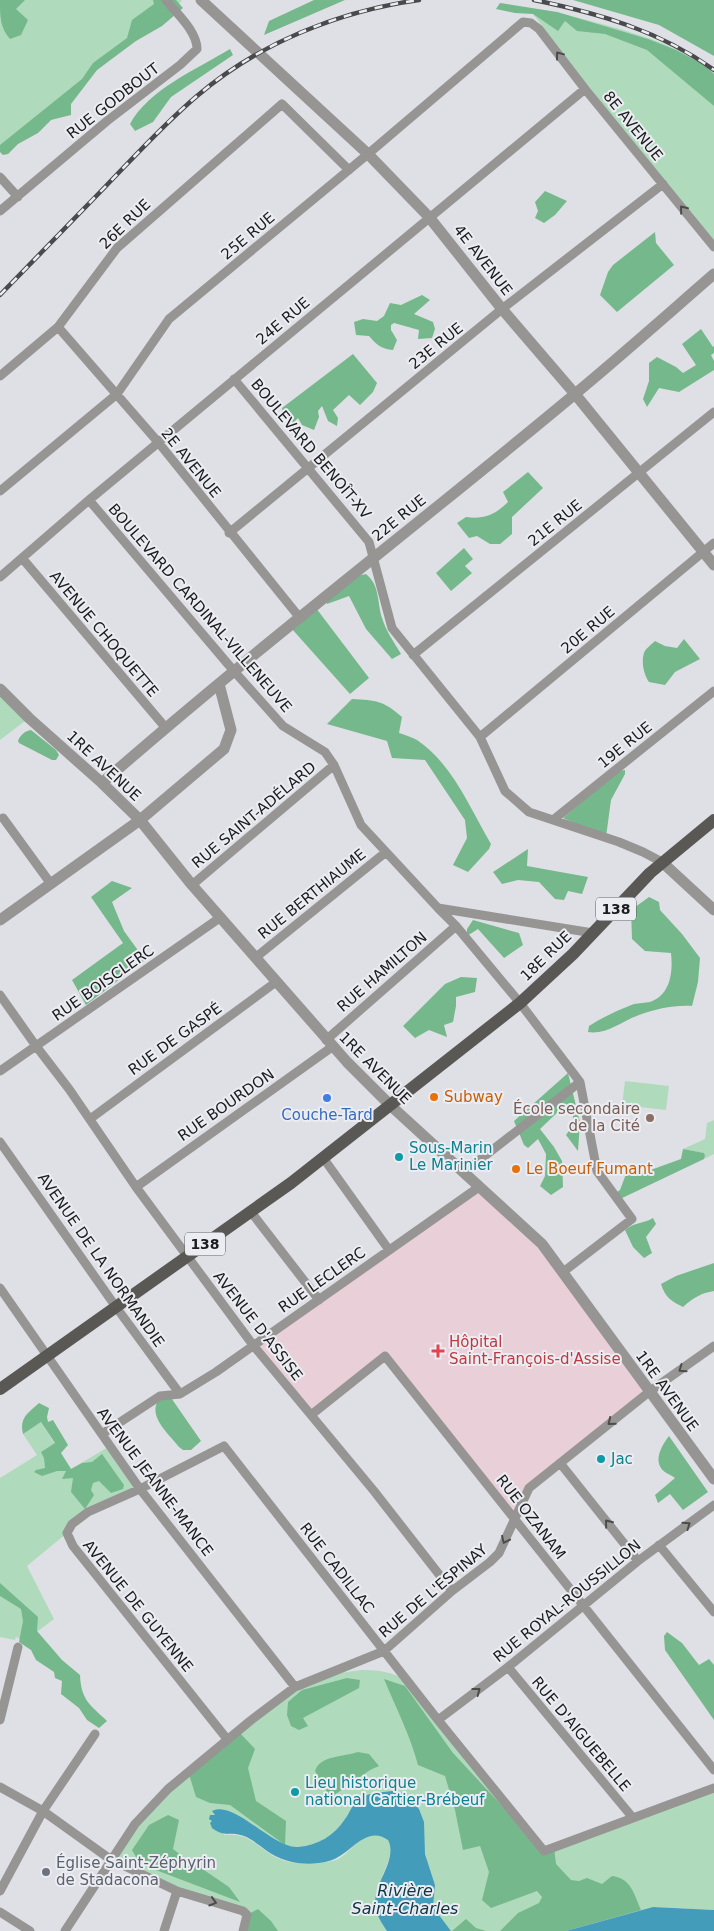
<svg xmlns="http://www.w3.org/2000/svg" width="714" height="1931" font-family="'DejaVu Sans',sans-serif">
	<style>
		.medical { fill: #e8cfd8 }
		.green { fill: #afdbbc }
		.forest { fill: #75b88b }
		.water { fill: #439dba }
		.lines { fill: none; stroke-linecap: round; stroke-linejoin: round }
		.minor { stroke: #969593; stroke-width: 9 }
		.tertiary { stroke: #969593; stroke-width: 11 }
		.primary { stroke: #595854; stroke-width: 12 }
		.rail-casing { stroke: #4a4a4d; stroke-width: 4.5 }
		.rail { stroke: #ecedf2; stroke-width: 2.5; stroke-dasharray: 8; stroke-linecap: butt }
		.oneway { stroke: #4d4c4d }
		.food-dot { fill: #e8710a; stroke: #ecedf2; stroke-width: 2 }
		.shop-dot { fill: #3f7fe0; stroke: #ecedf2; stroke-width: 2 }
		.education-dot { fill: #8d6e63; stroke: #ecedf2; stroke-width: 2 }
		.culture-dot { fill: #0f9aa8; stroke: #ecedf2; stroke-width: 2 }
		.health-dot { fill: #e0444e; stroke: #ecedf2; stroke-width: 2 }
		.worship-dot { fill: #6b7280; stroke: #ecedf2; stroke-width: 2 }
		.labels { text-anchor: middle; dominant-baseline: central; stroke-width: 4; stroke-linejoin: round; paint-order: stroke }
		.shield { fill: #ecedf2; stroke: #5a5b5e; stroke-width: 1 }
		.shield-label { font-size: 14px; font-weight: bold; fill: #1c1c1e }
		.street-label { font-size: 15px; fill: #1c1c1e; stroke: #ecedf2 }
		.food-label { font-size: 15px; fill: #c56008; stroke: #ecedf2; text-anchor: start }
		.education-label { font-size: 15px; fill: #785e54; stroke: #ecedf2; text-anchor: end }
		.shop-label { font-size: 15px; fill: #366cbe; stroke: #ecedf2 }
		.culture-label { font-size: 15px; fill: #0d838f; stroke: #ecedf2; text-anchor: start }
		.health-label { font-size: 15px; fill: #be3a42; stroke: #ecedf2; text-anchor: start }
		.worship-label { font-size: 15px; fill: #5b616d; stroke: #ecedf2; text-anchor: start }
		.water-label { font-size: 16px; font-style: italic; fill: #0d3744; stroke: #ecedf2 }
	</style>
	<rect width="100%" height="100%" fill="#dfe0e5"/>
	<path class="medical" d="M479,1187L542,1244L649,1392L529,1488L515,1517L385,1356L311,1415L253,1345Z"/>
	<path class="green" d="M9,0H181L182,1L0,149V8Z
		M557,12C603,25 679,40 714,74V247L663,184L533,14Z
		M0,689L29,718L0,740Z
		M625,1081L669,1086L666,1110L622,1105Z
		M714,1120V1154L704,1159L705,1156L703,1153L683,1149L705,1139L707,1123Z
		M41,1422L71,1469L110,1446L140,1489L88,1512L67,1533L27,1566L54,1619L25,1641L16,1637L15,1640L0,1637V1478L37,1455L23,1434Z
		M361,1670C381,1670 391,1672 409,1681L544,1851L714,1788V1910L653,1907L566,1931H451L433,1907L435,1885L425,1854L419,1809C414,1803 409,1796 402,1793C391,1787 365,1794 356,1803C351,1806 349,1814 345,1819C334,1836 319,1845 298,1847C278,1849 262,1828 245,1820C234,1814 225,1813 212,1811L216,1815L212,1821L225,1835C252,1832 258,1850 280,1859C292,1864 308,1864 321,1863C327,1862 335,1861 340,1858C356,1847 367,1825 388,1839L392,1852L382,1877L380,1919L387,1931H243L247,1915L177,1891L110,1859L147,1809L295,1687L326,1675Z"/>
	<path class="forest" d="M0,0H25L16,9L28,20L21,35L10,39C0,28 0,16 0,0Z
		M153,0H176L183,8L162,26L136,41L97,70L71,104V115L51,120L38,133L18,144L8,154L3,155L0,152V145L82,79L93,63L127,38L132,20L154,4Z
		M314,0H345L264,35L269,21Z
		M573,0H714V56L659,25Z
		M500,3L557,12L648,39L676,50L706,66L714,74V106L647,50L605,34L577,31L565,21L558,31L533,14L515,13L496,9Z
		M230,49L233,55L171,97L153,122L135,131L130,124C148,90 197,69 230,49Z
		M545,191L567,201L555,215L544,223L535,218L538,211L535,202Z
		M655,232L656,243L674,265L617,312L600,295L608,272L613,265Z
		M422,295L430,300L414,314L433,322L435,329L432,338L418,339L419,330L394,323L391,325V330L397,340L393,350C381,349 376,344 369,336L356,335L354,322L363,319L377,321L384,316L390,303L401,305Z
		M701,329L713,347L714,346V353L711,355L714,361V370L679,392L659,388L647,407L643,399L649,381V363L657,357L676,367L683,373L696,365L682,344Z
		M353,354L377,383L373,392L360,405L349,395L333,410L338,418L337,426L328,421L322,406L318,411L319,417L314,430L302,425L298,418L292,424L283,416L282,408Z
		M528,472L543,488L512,517V534L500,544H490L477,536L469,538L457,523L466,517C484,520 496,514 508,502L503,492Z
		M464,548L473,559L465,566L472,573L451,591L436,573Z
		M366,574C380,585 377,602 382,618C386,631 394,642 401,654L392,659L366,629L349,596L327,604L325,598L357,576Z
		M316,608L369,678L350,694L292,629Z
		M684,639L700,659L675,672L665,685L649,682C644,675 641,662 644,653C645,649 652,644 655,641L665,646L677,648Z
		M352,699C376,700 384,701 402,717L399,733C405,735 412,737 417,740C452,763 471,810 491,844L489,849L468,872L453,865L467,838L465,820L425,760L392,758L387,741L327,724Z
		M31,730L56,750L59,755L56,760H52L19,743L18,741C20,735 25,731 31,730Z
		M625,770V774L611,800L606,837L563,818L618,771Z
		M528,849L527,866L588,877L582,894L568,891L564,900L555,899L539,882L518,880L502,884L493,872Z
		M112,881L132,888L112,902L124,931L145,960L86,1005L72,980L123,943L91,897Z
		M649,897L659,902L660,910L682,934L700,958L698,982L692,1006C673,1005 656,1009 639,1015C622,1021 607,1035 588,1032L589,1026C603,1017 618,1010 634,1004C639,1003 645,1003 650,1002C671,995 673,971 671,953L645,951L632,939L631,910Z
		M473,920L519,933L523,945L504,958L478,929L467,936V929Z
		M461,977L477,978L475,992L456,997V1006L453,1022L444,1025L447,1037L429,1030L415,1038L403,1026L445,984Z
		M568,1073L580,1122L578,1151L566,1135L575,1122L570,1109H561L540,1129L554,1147L562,1161L563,1187L551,1195L540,1186L545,1176L546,1154L538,1139L528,1148L524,1145L514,1121Z
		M683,1149L704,1153L705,1156L704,1159L618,1200L614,1194L620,1190L626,1174L634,1176L681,1159Z
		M653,1218L656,1224L646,1237L652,1253L644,1258L633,1247L625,1230C635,1222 643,1224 653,1218Z
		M714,1263V1291C701,1293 693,1298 683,1307C671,1301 665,1297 661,1284L676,1276Z
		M167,1392L201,1441L191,1450H183L179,1447C165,1430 141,1410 167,1392Z
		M39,1403L49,1408L47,1417L48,1422L53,1420L68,1445L61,1453L71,1469L82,1463L92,1462L102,1454L124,1485L123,1489L111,1493L99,1481L93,1483L91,1490L94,1495L85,1509L71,1492L73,1478L62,1479L66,1471H57L42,1476L34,1472L36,1470L45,1468L44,1458L41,1452L55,1443L41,1422L23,1434C19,1418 28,1413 39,1403Z
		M669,1436L708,1492L683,1510L670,1494L658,1503L655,1495L675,1478C671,1475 663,1472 661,1468C654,1458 663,1444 669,1436Z
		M0,1583L38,1617L37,1631L62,1660L80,1675C81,1700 90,1705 107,1721L99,1728L87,1720L79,1708L61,1694L62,1681L55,1678L54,1672L36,1660L31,1650L19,1642L23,1621L21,1609L0,1596Z
		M667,1632L682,1643L699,1665L709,1659L714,1665V1720L665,1650L664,1636Z
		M347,1678L360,1680L359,1688L303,1718L308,1726L299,1730L291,1726L287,1715L288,1702L302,1690Z
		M384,1679L405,1686L453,1753L544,1851L554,1847L556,1864L571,1880L579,1881L587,1878L602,1884L612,1876C631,1878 634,1894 641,1910L566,1931H500L518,1913L539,1903L542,1897L537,1891L491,1908L482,1900L489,1872L480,1846L463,1850L455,1810L445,1776L418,1765C410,1735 396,1708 384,1679Z
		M238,1731L255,1749L248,1768L256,1801L286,1821L285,1845L230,1805L210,1803L196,1797L188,1771Z
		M358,1752L369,1754L379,1766L370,1770L330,1798L315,1771C320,1755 344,1757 358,1752Z
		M168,1815L179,1820L173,1849L192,1864L201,1868L229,1887L240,1902L140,1864L132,1850L149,1825Z
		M258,1909L271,1921L278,1931H243L247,1915Z
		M466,1919L476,1928L486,1931H452Z"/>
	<path class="water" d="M392,1791L401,1792L412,1801L419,1809L424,1822L425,1854L435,1885L433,1907L451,1931H387C383,1925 378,1918 376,1910C370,1885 399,1861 388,1840C365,1824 350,1856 329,1861C308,1867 284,1863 267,1851C260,1846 252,1839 244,1836C231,1831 225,1838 212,1828L210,1823L212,1821L209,1819L210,1815H215L212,1811C234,1799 273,1849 298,1847C318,1845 334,1836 345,1819C349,1814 351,1807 356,1802C365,1793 379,1792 392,1791Z
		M653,1907L714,1910V1931H566Z"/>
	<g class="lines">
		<path class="minor" d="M0,177L18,197
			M0,211L107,121L180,65L197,49C197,31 176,13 166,0
			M58,327L158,442L300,618
			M0,376L58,327L117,248L282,104L349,170
			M234,379L369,542L392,628L480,737L505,791L529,812L619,842L643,852L662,862
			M0,491L117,394L169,319L368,154L523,22L531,23L539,29L585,89L714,247
			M89,500L233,670L283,726L325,752L334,765L361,825L438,908L593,933
			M229,533L502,309L663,184
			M22,558L165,727
			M0,577L89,500L585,89
			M413,655L714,412
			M480,737L714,543
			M3,818L51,884
			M553,820L714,691
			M192,885L334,765
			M438,908L456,926L520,1003L580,1082L597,1171L632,1219L563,1272
			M255,958L386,852
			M0,995L36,1046L69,1089L136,1187L253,1345L374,1491L452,1591
			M326,1040L456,926
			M0,1071L221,917
			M90,1119L276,982
			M0,1142L116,1307L180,1394
			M324,1159L389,1250
			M464,1172L580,1082
			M136,1187L332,1047
			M251,1212L319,1300
			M0,1288L140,1489L295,1687
			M311,1415L385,1356L714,1770
			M102,1434L160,1396L180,1394L216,1372L479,1187
			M560,1463L638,1561
			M659,1545L714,1612
			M508,1667L633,1818
			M0,1720L18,1647
			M438,1720L508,1667L638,1561L714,1505
			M227,1739L73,1546L67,1533L72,1524L88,1512L140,1489L224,1446L438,1720L544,1851L714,1788
			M0,1787L43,1811L110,1859L177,1891L243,1911L247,1915L243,1931
			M0,1891L43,1811L95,1734
			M0,1912L30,1931
			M65,1931L135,1824L168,1789L250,1721L295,1687L384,1651L452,1591L490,1562L499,1553L529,1488L649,1392L714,1346
			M164,1931L177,1891"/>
		<path class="tertiary" d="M201,0L368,154L429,217L502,309L575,394L714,565
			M0,689L29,718L102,783L140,820L192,885L347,1062L390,1105L542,1244L714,1479
			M102,783C256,648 418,525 575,394C622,355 668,314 714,274
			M662,862L714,910
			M0,920L140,820L224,749L231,730L219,684"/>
		<path class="primary" d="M0,1389L291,1183L520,1003L573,954L650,873L714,820"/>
		<g class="rail-casing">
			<path id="rail" d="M534,0C598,13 660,31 714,70
				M0,295C35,259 70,223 105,187C135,156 164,124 197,96C259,43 339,11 419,0"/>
		</g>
		<use href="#rail" class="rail"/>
	</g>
	<defs><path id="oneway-chevron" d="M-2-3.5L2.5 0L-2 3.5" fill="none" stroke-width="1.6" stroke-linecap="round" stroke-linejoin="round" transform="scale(1.25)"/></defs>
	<g class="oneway">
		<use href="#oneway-chevron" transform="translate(559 55) rotate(-127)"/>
		<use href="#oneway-chevron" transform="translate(683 209) rotate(-129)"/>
		<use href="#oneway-chevron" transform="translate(682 1369) rotate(145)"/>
		<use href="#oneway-chevron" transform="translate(611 1422) rotate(141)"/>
		<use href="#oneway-chevron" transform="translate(608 1523) rotate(-129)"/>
		<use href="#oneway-chevron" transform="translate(687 1525) rotate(-35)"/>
		<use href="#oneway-chevron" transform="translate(505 1540) rotate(115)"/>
		<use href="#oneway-chevron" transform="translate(477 1691) rotate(-37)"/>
		<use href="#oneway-chevron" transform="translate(213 1902) rotate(17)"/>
	</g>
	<g class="food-dot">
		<circle cx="434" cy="1097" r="5"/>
		<circle cx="516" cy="1169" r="5"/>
	</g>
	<circle class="shop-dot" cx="327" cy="1098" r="5"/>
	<circle class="education-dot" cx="650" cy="1118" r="5"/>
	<g class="culture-dot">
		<circle cx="399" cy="1157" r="5"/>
		<circle cx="601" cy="1459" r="5"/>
		<circle cx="295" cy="1792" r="5"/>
	</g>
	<path class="health-dot" d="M435.5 1343.5h5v5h5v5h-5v5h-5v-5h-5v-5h5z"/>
	<circle class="worship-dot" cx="46" cy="1872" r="5"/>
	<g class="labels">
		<g class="shield">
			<rect x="596" y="897.5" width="40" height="23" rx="4"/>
			<rect x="185" y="1232.5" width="40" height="23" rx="4"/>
		</g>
		<g class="shield-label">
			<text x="616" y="909">138</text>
			<text x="205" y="1244">138</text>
		</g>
		<g class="street-label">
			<text transform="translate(113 101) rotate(-38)">RUE GODBOUT</text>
			<text transform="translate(633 126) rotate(51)">8E AVENUE</text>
			<text transform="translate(125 224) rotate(-44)">26E RUE</text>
			<text transform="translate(248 236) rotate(-40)">25E RUE</text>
			<text transform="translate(483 260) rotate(52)">4E AVENUE</text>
			<text transform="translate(283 321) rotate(-40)">24E RUE</text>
			<text transform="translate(436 346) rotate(-39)">23E RUE</text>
			<text transform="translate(311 449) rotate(50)">BOULEVARD BENOÎT-XV</text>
			<text transform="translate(191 463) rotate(51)">2E AVENUE</text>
			<text transform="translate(399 518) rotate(-39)">22E RUE</text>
			<text transform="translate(555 523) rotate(-39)">21E RUE</text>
			<text transform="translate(200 608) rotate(49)">BOULEVARD CARDINAL-VILLENEUVE</text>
			<text transform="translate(588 630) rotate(-40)">20E RUE</text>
			<text transform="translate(104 634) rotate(50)">AVENUE CHOQUETTE</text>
			<text transform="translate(625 745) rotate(-39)">19E RUE</text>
			<text transform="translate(104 766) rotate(43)">1RE AVENUE</text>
			<text transform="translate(254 815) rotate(-40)">RUE SAINT-ADÉLARD</text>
			<text transform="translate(312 894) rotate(-39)">RUE BERTHIAUME</text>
			<text transform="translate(546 956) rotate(-44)">18E RUE</text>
			<text transform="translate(382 972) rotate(-41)">RUE HAMILTON</text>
			<text transform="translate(103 983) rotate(-35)">RUE BOISCLERC</text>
			<text transform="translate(175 1039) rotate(-36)">RUE DE GASPÉ</text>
			<text transform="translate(375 1068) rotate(45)">1RE AVENUE</text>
			<text transform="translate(226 1105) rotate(-35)">RUE BOURDON</text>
			<text transform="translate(101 1260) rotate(55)">AVENUE DE LA NORMANDIE</text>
			<text transform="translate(322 1280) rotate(-35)">RUE LECLERC</text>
			<text transform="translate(258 1326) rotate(52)">AVENUE D'ASSISE</text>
			<text transform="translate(667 1391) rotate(54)">1RE AVENUE</text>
			<text transform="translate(155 1482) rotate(53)">AVENUE JEANNE-MANCE</text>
			<text transform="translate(531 1517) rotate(52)">RUE OZANAM</text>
			<text transform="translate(337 1568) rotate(52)">RUE CADILLAC</text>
			<text transform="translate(433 1591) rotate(-40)">RUE DE L'ESPINAY</text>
			<text transform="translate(567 1601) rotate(-39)">RUE ROYAL-ROUSSILLON</text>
			<text transform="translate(138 1606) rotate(51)">AVENUE DE GUYENNE</text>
			<text transform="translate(581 1734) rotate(50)">RUE D'AIGUEBELLE</text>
		</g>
		<g class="food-label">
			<text x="444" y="1097">Subway</text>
			<text x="526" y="1169">Le Boeuf Fumant</text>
		</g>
		<g class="education-label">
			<text x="640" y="1109">École secondaire<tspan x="640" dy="17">de la Cité</tspan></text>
		</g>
		<g class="shop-label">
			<text x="327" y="1115">Couche-Tard</text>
		</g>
		<g class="culture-label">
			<text x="409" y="1148">Sous-Marin<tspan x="409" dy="17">Le Marinier</tspan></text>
			<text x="611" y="1459">Jac</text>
			<text x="305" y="1783">Lieu historique<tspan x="305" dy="17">national Cartier-Brébeuf</tspan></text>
		</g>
		<g class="health-label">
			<text x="449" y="1342">Hôpital<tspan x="449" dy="17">Saint-François-d'Assise</tspan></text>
		</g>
		<g class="worship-label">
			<text x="56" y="1863">Église Saint-Zéphyrin<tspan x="56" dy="17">de Stadacona</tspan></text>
		</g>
		<g class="water-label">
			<text x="405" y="1890">Rivière<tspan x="405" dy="18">Saint-Charles</tspan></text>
		</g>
	</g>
</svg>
